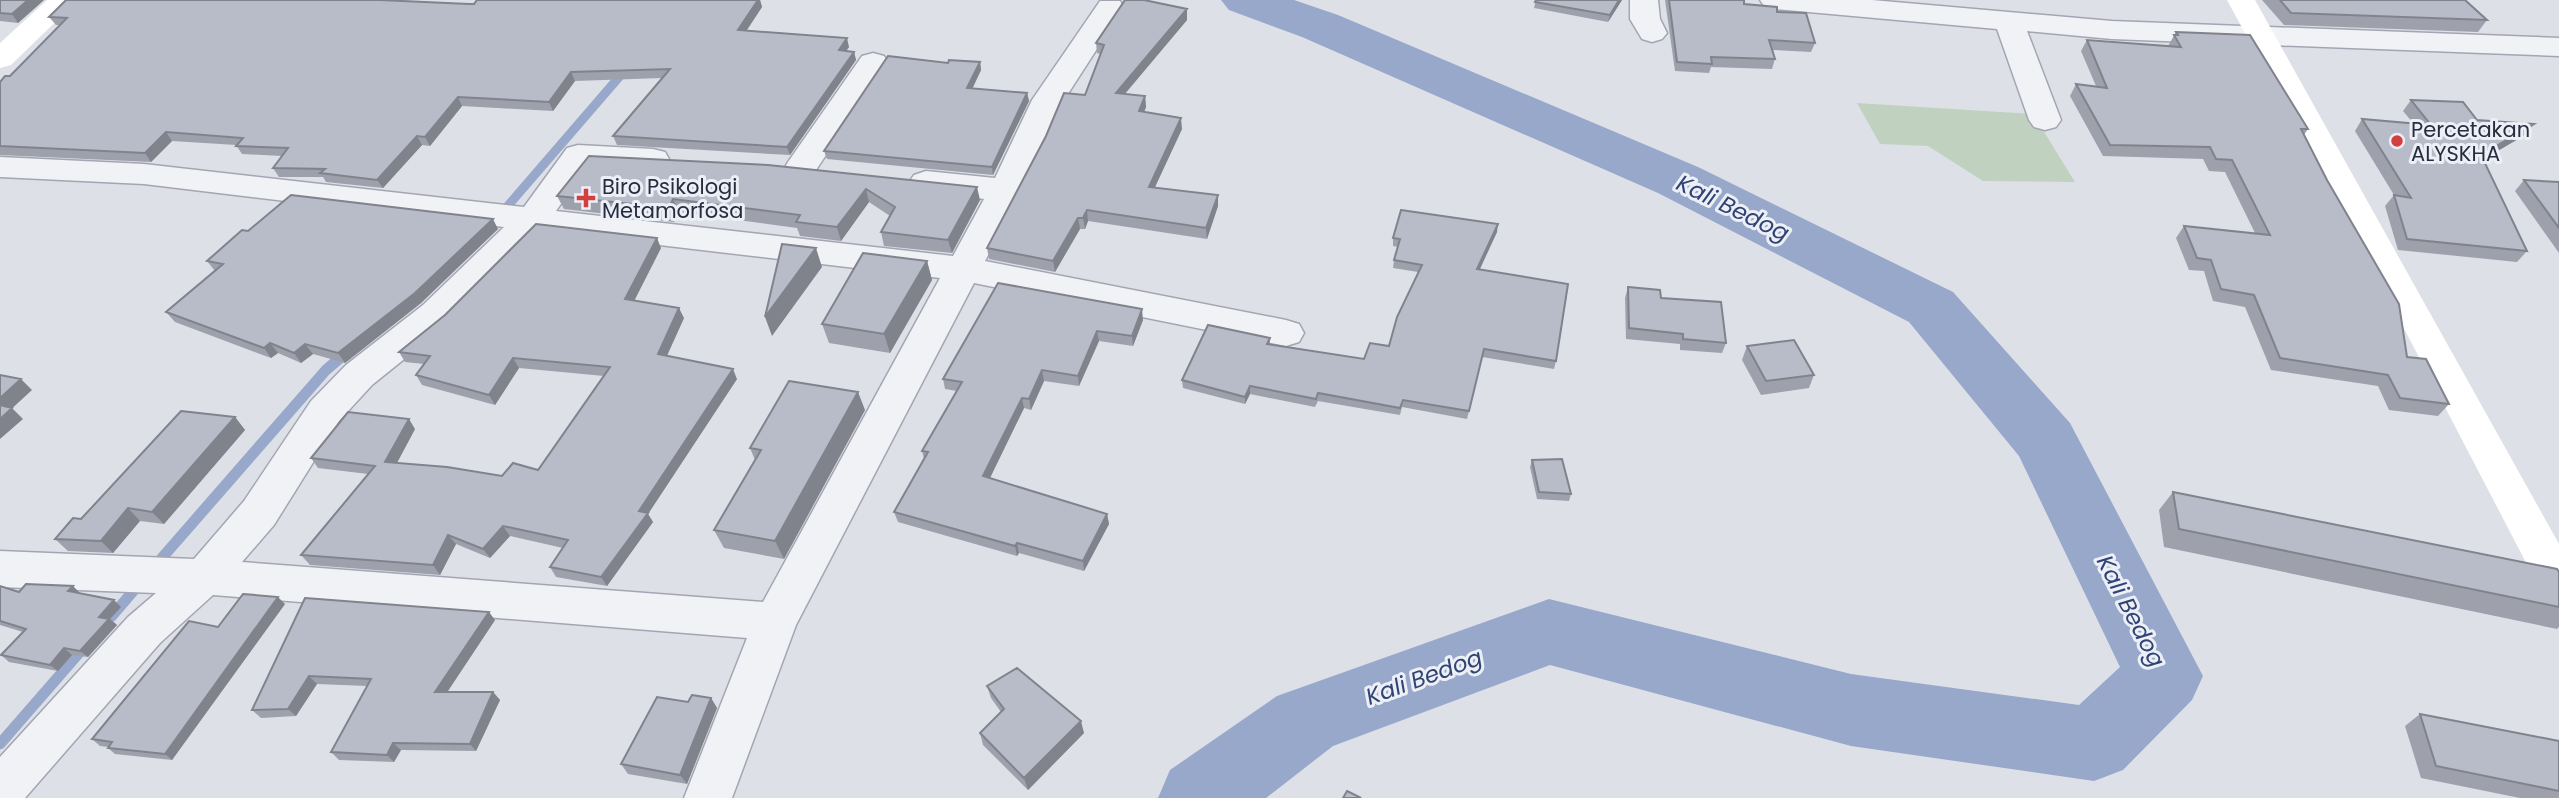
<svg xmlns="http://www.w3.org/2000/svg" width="2559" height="798" font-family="Poppins,sans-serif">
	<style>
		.green { fill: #c0d2bf }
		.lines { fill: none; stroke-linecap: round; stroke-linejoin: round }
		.stream-far1 { stroke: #97a8ca; stroke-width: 9 }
		.stream { stroke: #97a8ca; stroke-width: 11 }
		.river { fill: #97a8ca; fill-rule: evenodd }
		.street-casing { stroke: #a3a6b2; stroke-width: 3 }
		.street { fill: #f1f2f6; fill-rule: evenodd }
		.secondary { fill: #fff; fill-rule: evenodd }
		.wall { fill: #9ea1ac }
		.shaded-wall { fill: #81838c }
		.building { fill: #b8bbc8; stroke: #81838c; stroke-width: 2 }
		.poi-dot { fill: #d23f3e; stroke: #edeff6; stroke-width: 2.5 }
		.labels { text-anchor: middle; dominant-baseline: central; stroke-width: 6; stroke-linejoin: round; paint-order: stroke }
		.poi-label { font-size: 21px; fill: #272c3f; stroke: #edeff6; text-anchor: start }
		.water-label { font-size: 23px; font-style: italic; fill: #2f4374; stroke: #edeff6 }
	</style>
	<rect width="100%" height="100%" fill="#dee0e8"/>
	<path class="green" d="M1857,103L2033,114L2075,182L1983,181L1928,146L1880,144Z"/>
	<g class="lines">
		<path class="stream-far1" d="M499,216L626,69"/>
		<path class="stream" d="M154,567L326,370L347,352
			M111,617L141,582
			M0,744L86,645"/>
		<path class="river" d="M1221,0H1294L1338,15L1698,167L1953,292L2070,423L2203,676L2192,700L2123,770L2094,781L1851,746L1550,665L1333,746L1266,798H1158L1170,770L1277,696L1549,599L1851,674L2079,705L2120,667L2019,456L1909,322L1658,193L1302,37L1229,10Z"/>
		<g class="street-casing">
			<path id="street" d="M1630,0H1658L1660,19L1667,33L1662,39L1652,42L1642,39L1630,19Z
				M1760,0H1872L2112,21L2559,38V56L2112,39L2027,31L2061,120L2056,127L2045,130L2034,127L2029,120L1997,29L1774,9L1764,6Z
				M1100,1H1120L1124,7L1064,100L1045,146L985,261L1286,320L1299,324L1304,333L1299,342L1286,346L974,283L796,625L732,798H684L747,638L213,595L160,643L25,798H0V757L128,617L156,593L0,587V551L194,559L244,501L311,401L346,365L423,305L504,227L144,184L0,177V157L144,164L524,207L567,148L578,145L653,149L665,152L669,159L665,166L653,169L587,166L556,211L953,256L984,199L914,189L909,182L914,175L926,171L995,178L1032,100ZM540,231L940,278L763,602L242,562L274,525L339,421L372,385L449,323Z
				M873,53L884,56L888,62L812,176L800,179L788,176L784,169L788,162L862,56Z"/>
		</g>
		<use href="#street" class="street"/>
		<path class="secondary" d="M47,0H78L11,65L0,68V43Z
			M2227,0H2255L2559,544V602L2544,597L2386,294Z"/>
	</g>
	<path class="wall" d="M0,0H44L18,23L0,21Z
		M477,0H760L762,7L746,31L849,47L846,51L854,52L856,60L790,155L617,145L613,136L662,78L575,81L553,111L462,106L430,146L422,145L383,188L326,182L323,177H279L273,168L282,156L242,154L236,145L172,141L151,162L0,155V82L10,76L60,25H56L49,17L392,1L469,4H474Z
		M1536,0H1622L1608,22L1534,8Z
		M1665,0H1744V4L1777,12L1815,43L1811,52L1773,50L1775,59L1772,69L1711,67L1709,73L1675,71Z
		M2262,0H2465L2487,20L2478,32L2284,25Z
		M1187,20L1125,94L1145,96L1146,107L1144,112L1182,129L1154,188L1218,195V206L1207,239L1088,221L1085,229H1080L1055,272L989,259L987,248L1085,95L1100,54L1097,53L1096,43Z
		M2176,32L2308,129L2304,135L2407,357L2449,404L2438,416L2389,410L2378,386L2271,370L2245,307L2213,301L2204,271L2189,270L2176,238L2184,226L2255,233L2225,172L2209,171L2203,159L2103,156L2070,96L2076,84L2096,86L2081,51L2087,40L2168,46Z
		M980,62L981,70L972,88L1027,93L1029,101L993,175L827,159L824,151L948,63Z
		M2411,100L2525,135L2483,159L2527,251L2517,262L2398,250L2385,206L2394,195L2355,131L2362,119L2413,123L2403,111Z
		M589,156L980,200L952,253L884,246L881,232L890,216L869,202L841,241L800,236L797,228L679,212L674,222L564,209L557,196Z
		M2524,180L2559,182V253L2515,191Z
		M498,229L421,303L345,363L313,354L301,363L278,353L271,358L175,322L166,312L215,271L207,261L248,231Z
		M1497,232L1480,269L1556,361L1554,369L1482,357L1467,419L1402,407L1400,415L1318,401L1315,407L1250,394L1245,404L1183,388L1182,380L1270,338V344L1364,359L1389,346L1418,272L1393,268L1394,260L1398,247L1393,246V238Z
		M661,248L634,301L684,318L667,356L737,379L648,514L653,522L607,586L556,577L550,567L563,548L510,536L490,558L456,544L440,575L310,565L301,555L368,474L318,468L311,458L415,429L397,463L502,476L538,470L604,376L519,368L495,405L422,385L416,375L424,364L405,362L399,352Z
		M927,261L932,280L890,353L829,343L822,324Z
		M998,283L1143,320L1133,346L1099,341L1079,386L1044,381L1031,410L1024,408L990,478L1107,514L1109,524L1084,571L1019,553L1017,556L898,522L894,512L924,459L922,451L957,391L945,389L943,379Z
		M1628,287L1661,298L1726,343L1722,353L1680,350V344L1626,339L1625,298Z
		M1747,346L1814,375L1809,388L1761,395L1742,360Z
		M865,410L784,559L724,548L714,530L755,460L750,448Z
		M235,417L245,430L164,524L140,521L113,553L68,551L55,539L81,519Z
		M1532,460L1571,494L1569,501L1537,499L1530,467Z
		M2173,492L2559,607V627L2557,629L2164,547L2159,510Z
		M0,586L19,592L80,593V594L121,607L110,619L117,625L88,657L72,655L58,671L9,662L1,655L23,632L0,625Z
		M305,598L495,620L447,692H493L500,700L476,751L401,750L394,762L339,760L331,752L367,686L317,684L296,716L261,718L252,710Z
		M285,604L172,760L115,754L108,748V747L100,746L92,739L218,627Z
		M987,686L1084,733L1028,790L983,745L980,733L1001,712L991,698Z
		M711,698L717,708L687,784L628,774L621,764L688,702Z
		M2420,714L2559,741V798H2520L2421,778L2405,726Z"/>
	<path class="shaded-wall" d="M28,0H44L18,23L12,14Z
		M758,0H760L762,7L741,39L738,30Z
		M1619,0H1622L1608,22L1610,15Z
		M1187,9V20L1117,103L1116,93Z
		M847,38L849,47L841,58L839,50Z
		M854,52L856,60L790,155L787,147Z
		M980,62L981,70L969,96L967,88Z
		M571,72L575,81L553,111L549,102Z
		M1027,93L1029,101L993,175L992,167Z
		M1145,96L1146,107L1140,122L1139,111Z
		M458,97L462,106L430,146L425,137Z
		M1181,118L1182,129L1150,198L1149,187Z
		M2534,124L2525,135L2472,166L2481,155Z
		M166,132L172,141L151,162L145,153Z
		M417,136L422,145L383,188L377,180Z
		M977,187L980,200L952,253L948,240Z
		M866,189L869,202L841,241L837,227Z
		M1218,195V206L1207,239L1206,228Z
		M673,199L679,212L674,222L669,208Z
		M1087,210L1088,221L1085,229L1083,218Z
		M1078,218L1080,229L1055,272L1053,261Z
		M493,219L498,229L421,303L345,363L338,353Z
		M1498,224L1497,232L1476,277L1477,269Z
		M657,238L661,248L630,309L625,299Z
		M816,248L822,267L772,336L765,317Z
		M927,261L932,280L890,353L884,334Z
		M679,308L684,318L663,364L658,354Z
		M1142,309L1143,320L1133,346L1132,336Z
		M1097,331L1099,341L1079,386L1078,376Z
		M270,343L278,353L271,358L264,348Z
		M305,344L313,354L301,363L294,353Z
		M513,358L519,368L495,405L489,395Z
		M733,369L737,379L648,514L653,522L607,586L601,577L639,511Z
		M1042,370L1044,381L1031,410L1029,399Z
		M21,379L32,390L7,413L12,408L23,419L0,439V398Z
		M1250,386V394L1245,404V397Z
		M858,392L865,410L784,559L775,541Z
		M1022,398L1024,408L986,486L983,476Z
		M235,417L245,430L164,524L152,512Z
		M409,419L415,429L392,472L385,462Z
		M128,508L140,521L113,553L101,541Z
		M1107,514L1109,524L1084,571L1083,561Z
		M503,526L510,536L490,558L483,549Z
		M448,535L456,544L440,575L433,565Z
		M1017,543L1019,553L1017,556L1015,546Z
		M73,586L80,593L76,598L68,591Z
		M278,597L285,604L172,760L165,754Z
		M114,600L121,607L110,619L117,625L88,657L80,651L99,617Z
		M489,612L495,620L442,700L435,692Z
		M64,648L72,655L58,671L50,665Z
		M309,676L317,684L296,716L288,709Z
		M493,692L500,700L476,751L470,744Z
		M711,698L717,708L687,784L680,775Z
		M1081,721L1084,733L1028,790L1024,778Z
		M393,743L401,750L394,762L387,755Z"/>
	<path class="building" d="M0,0H28L12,14L0,13Z
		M66,0H380L469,4H474L477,0H758L738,30L847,38L839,50L854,52L787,147L613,136L670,69L571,72L549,102L458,97L425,137L417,136L377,180L320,173L325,169L273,168L288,148L236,146L243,138L166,132L145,153L0,146V82L5,76H10L67,18L49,17Z
		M1125,0H1144L1187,9L1116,93L1145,96L1139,111L1181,118L1149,187L1218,195L1206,228L1087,210L1083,218H1078L1053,261L987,248L1046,136L1064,93L1085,95L1104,45L1096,43Z
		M1536,0H1619L1610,15L1535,2Z
		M1669,0H1744V4L1777,7V12L1806,13L1815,43L1769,40L1775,59L1711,57L1712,64L1677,62Z
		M2280,0H2465L2487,20L2291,13Z
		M2176,32L2250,35L2308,129H2301L2327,180L2399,304L2407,357L2426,359L2449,404L2400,398L2388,375L2280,358L2254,295L2221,289L2211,260L2197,258L2184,226L2270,235L2232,160L2216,159L2210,147L2110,145L2076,84L2107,88L2087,40L2181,47L2174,35H2178Z
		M888,56L948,63L949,60L980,62L967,88L1027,93L992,167L824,151Z
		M2411,100L2463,102L2477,120L2534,124L2481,155L2527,251L2407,239L2394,195L2411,198L2362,119L2431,125Z
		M589,156L768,165L977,187L948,240L881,232L895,207L866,189L837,227L796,222L800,215L673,199L669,208L557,196Z
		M2524,180L2559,182V228Z
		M291,195L493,219L415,293L338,353L305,344L294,353L270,343L264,348L166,312L223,264L207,261L242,230L248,231Z
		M1401,210L1498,224L1477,269L1568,284L1556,361L1484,349L1469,411L1403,400L1400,408L1318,393L1316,399L1250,386L1245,397L1182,380L1208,325L1270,338L1267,344L1364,359L1370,343L1389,346L1397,317L1422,265L1394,260L1400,239L1393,238Z
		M536,224L657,238L625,299L679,308L658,354L733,369L639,511L648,513L601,577L550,567L568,540L503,526L483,549L448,535L433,565L301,555L375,466L311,458L348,412L409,419L385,462L447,467L502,476L513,463L538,470L610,367L513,358L489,395L416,375L430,356L399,352L445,315Z
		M782,244L816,248L765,317Z
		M863,253L927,261L884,334L822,324Z
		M998,283L1142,309L1132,336L1097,331L1078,376L1042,370L1029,399L1022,398L983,476L1107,514L1083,561L1017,543L1015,546L894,512L928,452L922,451L962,382L943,379Z
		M1628,287L1660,290L1661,298L1721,302L1726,343L1683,339V334L1629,328Z
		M1794,340L1814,375L1766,381L1747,346Z
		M0,375L21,379L0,398Z
		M789,381L858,392L775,541L714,530L761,450L750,448Z
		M0,405L12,408L0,419Z
		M181,411L235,417L152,512L128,508L101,541L55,539L73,518L81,519Z
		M1562,459L1571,494L1539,492L1532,460Z
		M2173,492L2557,569L2559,572V607L2179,529Z
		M26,584L73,586L68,591L114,600L99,617L109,619L80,651L64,648L50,665L1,655L26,629L0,621V586L19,592Z
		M243,594L278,597L165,754L108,748L112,742L92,739L189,621L218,627Z
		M305,598L489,612L435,692H493L470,744L393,743L387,755L331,752L371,679L309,676L288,709L252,710Z
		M1017,668L1081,721L1024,778L980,733L1004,709L987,686Z
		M692,695L711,698L680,775L621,764L657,697L688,702Z
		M2420,714L2559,741V791L2436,766Z
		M1347,791L1361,798H1343Z"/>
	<g class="poi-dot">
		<circle cx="2397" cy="141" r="7"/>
		<path d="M582.5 187.5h7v7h7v7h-7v7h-7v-7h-7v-7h7z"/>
	</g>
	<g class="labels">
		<g class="poi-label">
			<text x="2411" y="129">Percetakan<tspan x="2411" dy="24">ALYSKHA</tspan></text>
			<text x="602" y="186">Biro Psikologi<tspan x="602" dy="24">Metamorfosa</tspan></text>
		</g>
		<g class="water-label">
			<text transform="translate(1733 208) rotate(26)">Kali Bedog</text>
			<text transform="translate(2131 611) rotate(63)">Kali Bedog</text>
			<text transform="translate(1424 677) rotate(-20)">Kali Bedog</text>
		</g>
	</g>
</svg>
